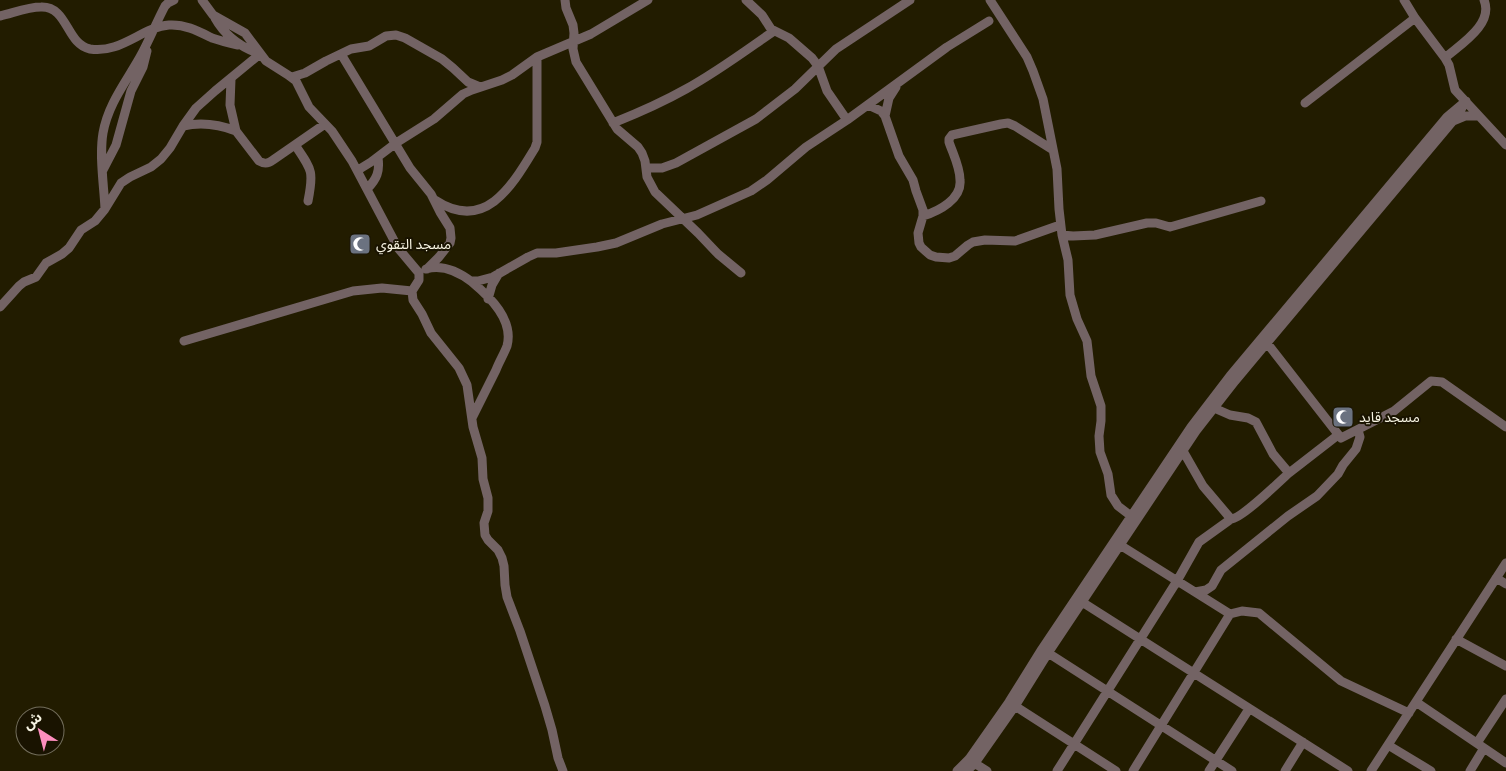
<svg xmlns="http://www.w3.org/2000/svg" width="1506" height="771" font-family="'Archivo Narrow','Noto Sans Arabic',sans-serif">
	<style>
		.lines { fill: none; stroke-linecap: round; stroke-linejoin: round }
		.minor { stroke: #736364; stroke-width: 9 }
		.labels { text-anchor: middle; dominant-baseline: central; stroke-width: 4; stroke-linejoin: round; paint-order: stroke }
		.poi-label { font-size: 14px; fill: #f7f4e2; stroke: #191300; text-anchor: start }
	</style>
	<rect width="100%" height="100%" fill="#221c00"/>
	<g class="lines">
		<path class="minor" d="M202,0L213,15L245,33L266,61L288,75L296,81L309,107L332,131L352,161L398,248L419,273V280L412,291L413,300L422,314L431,333L459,368L467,385L473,427L482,458L483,479L488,498V511L484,523L485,535L488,540L498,550L502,558L504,566L505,585L507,597L520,631L545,706L552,730L558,758L563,771
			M565,0L566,8L573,25L574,33L573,49L576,62L617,129L638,147L642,153L645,161L647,177L655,192L698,233L718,254L741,273
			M746,0L762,15L771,29L789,38L812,58L818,66L827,91L847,120
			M990,0L1027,57L1033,71L1043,99L1057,169L1059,209L1062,235L1068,260L1070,295L1077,319L1087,341L1091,376L1101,406V421L1099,436L1100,452L1108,474L1111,495L1118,506L1131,516
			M1404,0L1415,18L1445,58L1449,65L1455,90L1506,145
			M0,16C13,13 28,7 41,7C68,6 66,44 90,49C121,54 142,27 169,25C185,24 198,31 212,38C221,41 229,43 238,45
			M341,54L410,168L431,194L440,212L450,228L451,238L450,243L439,257L427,269
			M1445,58C1461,44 1494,24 1484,0
			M292,77L305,73L326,61L351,49L369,46L386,36L396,35L405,38L442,59L453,68L468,82L480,87
			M231,79L230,105L236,131L259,161C264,164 268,164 273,160L325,124
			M1305,103L1415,18
			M868,105L881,111L885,116L899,156L913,180L916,191L923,210V216L918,233L919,243L921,247L930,255L936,257L949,258L955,256L968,245L973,242L985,240L1015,241L1060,225
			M885,116L889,98L896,87
			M1453,121L1465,116H1479
			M613,123C638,113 663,102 686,89C717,72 745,51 774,31
			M183,126C201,122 218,124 236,131
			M295,145C312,170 314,171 308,201
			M646,168H662L676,163L756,119L795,89L836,49L910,0
			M103,170L116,145L131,91L143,67L147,51
			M358,170L371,162L396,143L434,119L463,94L472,90L502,80L512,75L537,57L591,34L648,0
			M367,189C377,179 380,171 378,158
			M435,200C485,233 512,186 535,148L537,142V57
			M105,209C104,186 99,156 103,133C108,104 126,82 140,57C149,41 156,23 165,6L168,3L174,0
			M923,216C939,211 962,199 960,180C960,167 953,154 949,142V139L952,135L1001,124L1008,123L1015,126L1053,150
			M1062,235L1073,236L1095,235L1147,223H1156L1170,227L1261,201
			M426,269C443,264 459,272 472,282C490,297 514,320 507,346C504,354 499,362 496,370C488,386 480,402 472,418
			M471,281H478L493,277L528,257L537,253H556L597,247L616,243L662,224L697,215L751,191L767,180L806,147L847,120L947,47L989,21
			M488,299L492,285L499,273
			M0,307L19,286L24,282L36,277L46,263L62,254L69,248L81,230L95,221L105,209L121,183L130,177L151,167L161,159L170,148L183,126L196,108L215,91L260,54C240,47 225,36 215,18
			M184,341L353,291L382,288L412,291
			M1267,343L1341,438L1394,411L1431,381L1442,382L1506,427
			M1214,408L1230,415L1248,418L1256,422L1273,454L1289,473L1338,435
			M1183,451L1203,486L1231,519C1241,519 1279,482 1289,473
			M1120,545L1230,614
			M1496,578L1506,584
			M1195,592L1206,590L1212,586L1221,570L1288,516L1317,496L1338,474L1343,465L1356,449L1360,437L1358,430
			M1082,602L1348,771
			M1456,639L1506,666
			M1045,651L1232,771
			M1416,702L1506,763
			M1015,706L1116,771
			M1477,743L1506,699
			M1388,745L1431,771
			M971,761L987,771
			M957,771L969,759L1009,702L1042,649L1191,427L1230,376L1447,117L1466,101
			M967,771L975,763L1015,706L1048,653L1196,431L1235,381L1452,122L1462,108
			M1057,771L1177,581L1199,542L1231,519
			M1133,771L1230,614L1242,611L1259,613L1341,681L1409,713
			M1209,771L1249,709
			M1285,771L1303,742
			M1371,771L1506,563
			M1470,771L1484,748"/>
	</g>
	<defs>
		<g id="mosque-square" transform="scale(1.125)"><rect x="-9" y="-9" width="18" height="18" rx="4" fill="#6b7280" stroke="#191300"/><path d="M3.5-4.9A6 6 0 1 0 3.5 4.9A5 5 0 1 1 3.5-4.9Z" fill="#fff"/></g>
	</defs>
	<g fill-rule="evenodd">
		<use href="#mosque-square" x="360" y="244"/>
		<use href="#mosque-square" x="1343" y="417"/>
	</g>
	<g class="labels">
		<g class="poi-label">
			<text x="376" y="244">مسجد التقوي</text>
			<text x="1359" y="417">مسجد قايد</text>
		</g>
	</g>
	<g transform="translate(40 731) rotate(324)"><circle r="24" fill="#191300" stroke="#726d5a"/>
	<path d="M0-4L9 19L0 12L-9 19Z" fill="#fd8ebe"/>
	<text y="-8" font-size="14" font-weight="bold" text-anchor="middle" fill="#f7f4e2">ش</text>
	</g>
</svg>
